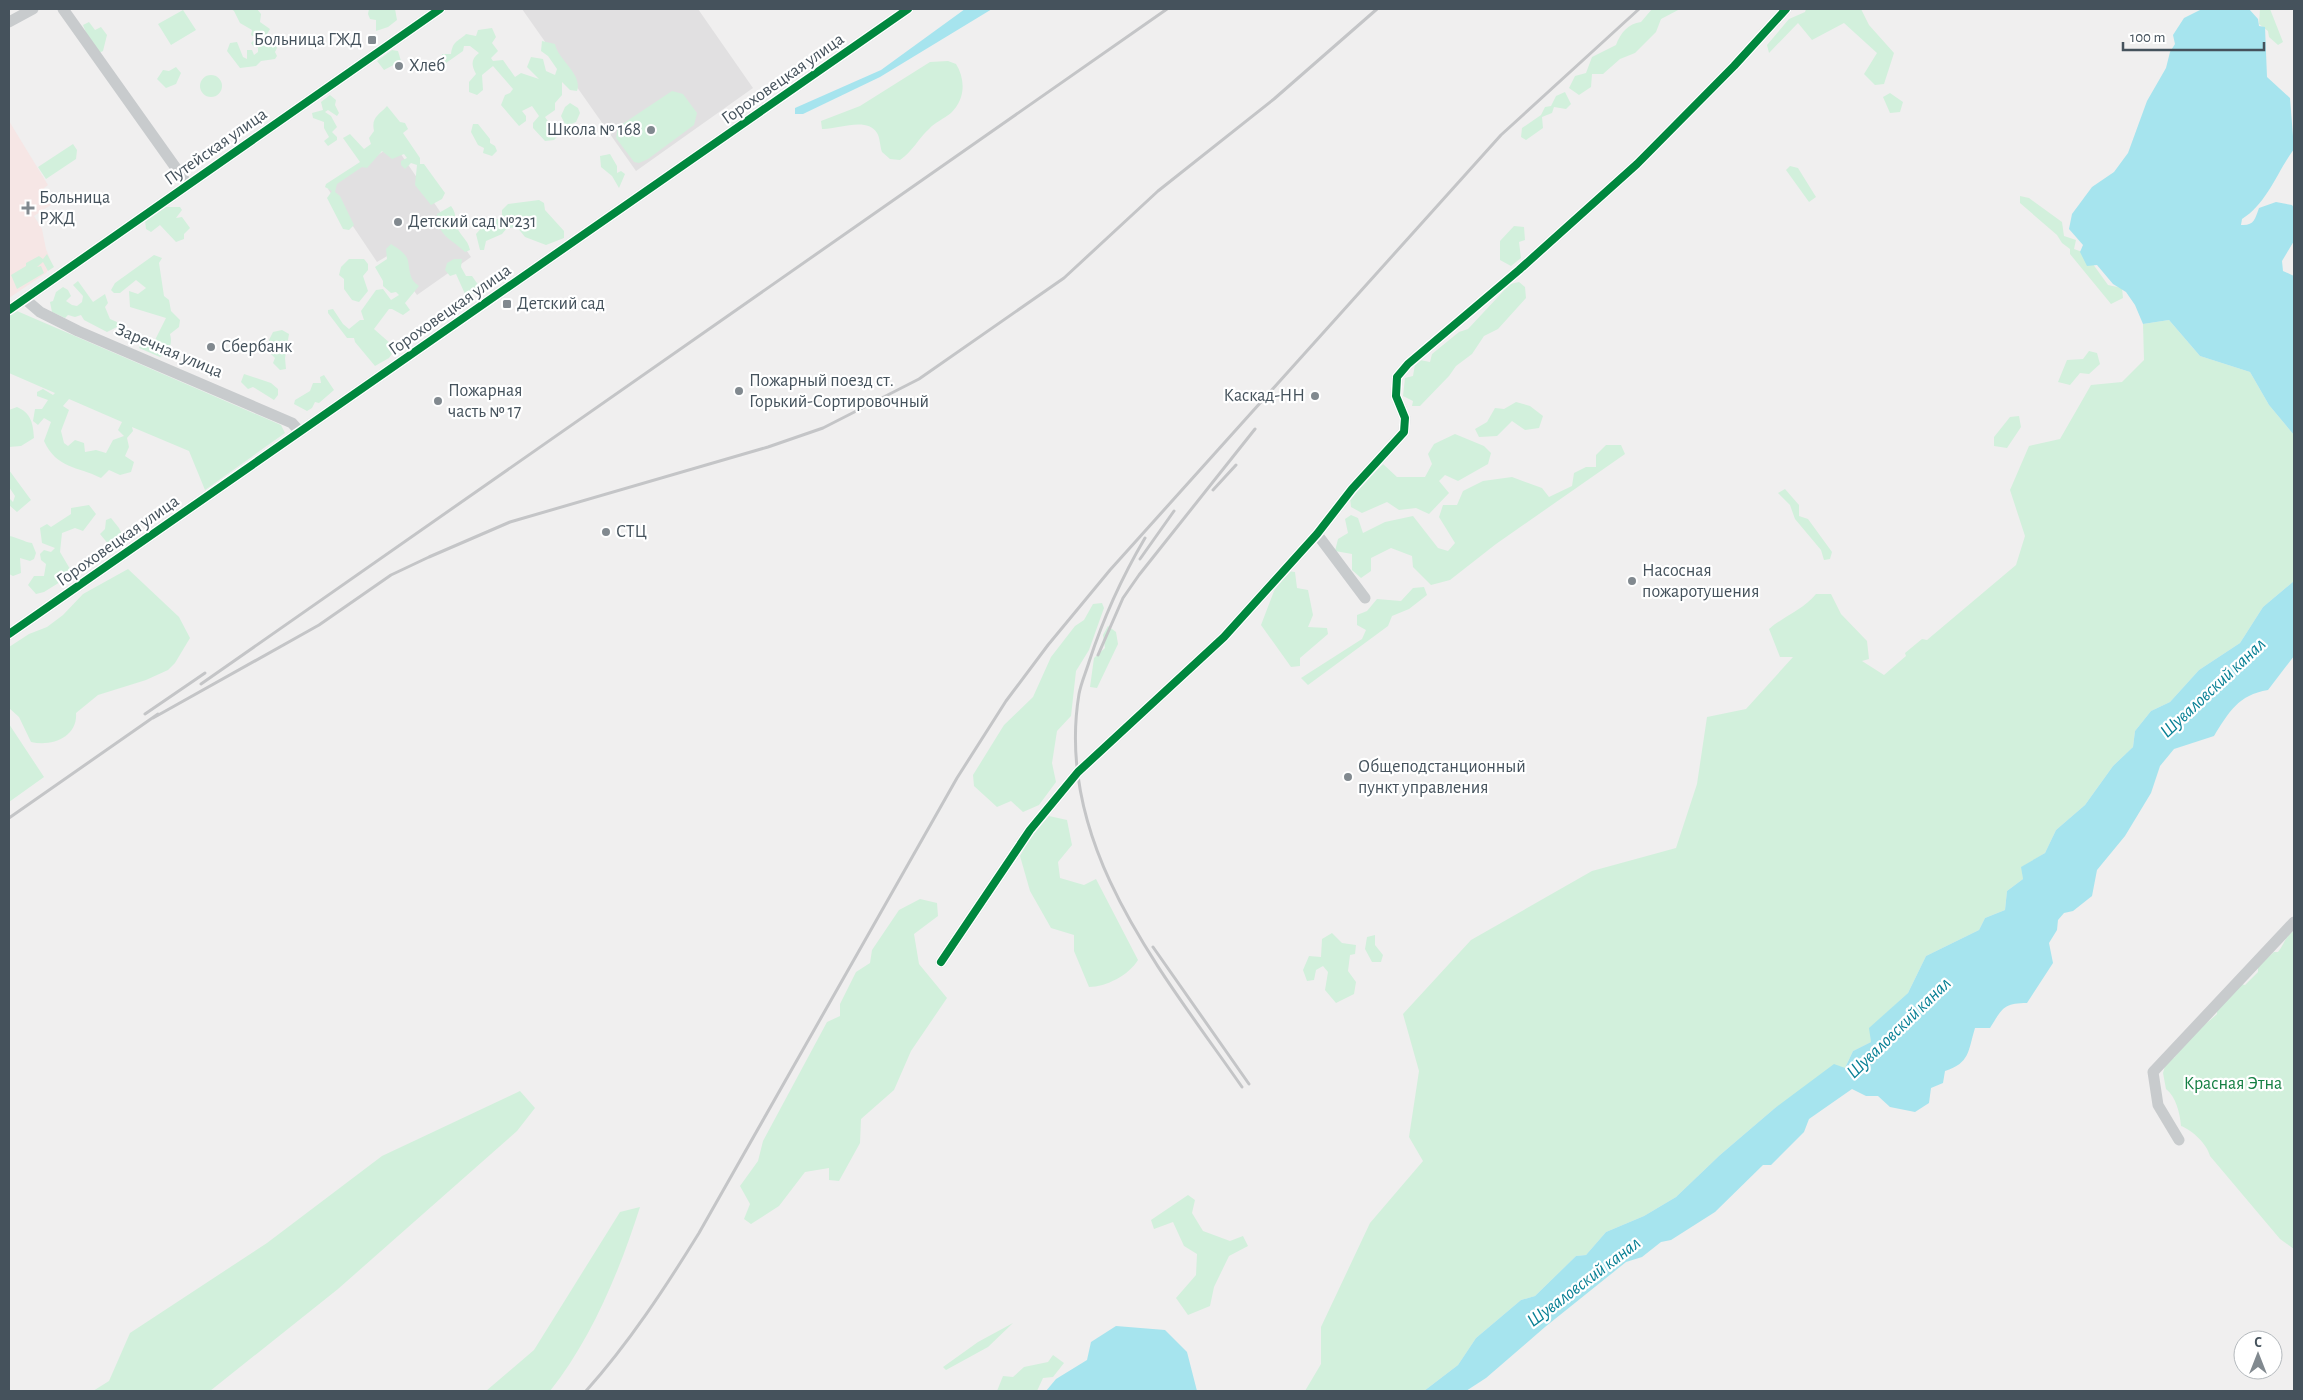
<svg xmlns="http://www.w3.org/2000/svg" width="2303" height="1400" font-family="'Alegreya Sans',sans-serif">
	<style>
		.education { fill: #e1e0e1 }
		.medical { fill: #f6e6e5 }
		.green { fill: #d2f0dc; fill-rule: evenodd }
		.water { fill: #a6e4ee }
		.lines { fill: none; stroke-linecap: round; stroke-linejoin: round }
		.minor { stroke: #c8cbcd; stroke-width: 11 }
		.rail { stroke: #c4c5c7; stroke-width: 3 }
		.cycleway-casing { stroke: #fff; stroke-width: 11 }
		.cycleway { stroke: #00873e; stroke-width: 8 }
		.poi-dot { fill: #81898f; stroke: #fff; stroke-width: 2 }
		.labels { text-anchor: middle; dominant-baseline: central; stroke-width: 4.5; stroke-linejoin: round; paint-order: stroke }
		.poi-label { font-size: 18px; fill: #45525c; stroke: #fff; text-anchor: start }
		.street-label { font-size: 18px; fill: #45525c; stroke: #fff }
		.park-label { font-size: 18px; fill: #147f43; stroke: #fff }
		.water-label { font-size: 19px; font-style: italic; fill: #098095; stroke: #fff }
	</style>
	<rect width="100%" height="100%" fill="#f0efef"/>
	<path class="education" d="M522,9H698L753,88L636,171Z
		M394,144L471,257L417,295L389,255L377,262L328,189Z"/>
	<path class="medical" d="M9,121L48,185L44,188L54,203L34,216L42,229L46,249L52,264L46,273L9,298Z"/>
	<path class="green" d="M231,9H257L261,14L260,22L270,29L267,34L273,38L277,48L275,52L277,56L275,59L261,61L256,66L240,68L227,51L230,43L237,42L243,57L247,59V50H252L254,55L258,52V48L253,46L251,43L256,38L251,35L252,30L240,23L234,11Z
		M369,9H395L397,20L388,27L376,31V20L370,19L368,14Z
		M1652,9H1680L1661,19L1656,32L1635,53L1620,59L1603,74H1592L1591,87L1579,95L1569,88L1575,76L1586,73L1592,57L1616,45C1621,32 1628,24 1641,22Z
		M1806,9H1861L1869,25L1894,53L1884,84L1875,85L1864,74L1877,53L1844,23L1812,40L1798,23L1769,53L1767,45L1789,19L1805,12Z
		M2260,9H2270L2283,42L2278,45L2269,37L2268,31L2259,24Z
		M183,10L196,30L171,45L158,24Z
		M89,22L95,30L101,27L107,35L103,51L95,55L83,25Z
		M492,28L496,37L492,43L498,51L491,58L493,61L503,60L515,77L521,73L539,79L527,67L531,57L543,59L546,71L555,75L557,69L548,56L541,51L542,41L555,44C558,60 583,74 577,91L570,90L562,82V95L555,103V110L545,117L558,136L554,140L545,141L533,128V123L539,116L532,106L522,111L526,116V121L519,126L501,105L505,95L510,93L513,89L493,66L482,75L483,90L477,95L469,92V82L476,74C471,65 471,59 479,53L470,46H464L463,51L446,63L442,62V54H451C453,40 458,42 466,34L476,36L478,30Z
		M392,50L398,51L401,61L384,70L377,61Z
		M948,61L956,64C966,80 965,100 951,113C944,119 935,122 929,129C918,139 913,151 900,160L890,159L882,152C880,147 880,137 877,133C867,116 836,130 822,129L821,121L860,106L930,62Z
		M176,67L181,73L176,84L166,88L157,79L163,70L169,71Z
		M200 86a11 11 0 1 1 22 0a11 11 0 1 1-22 0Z
		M672,91L683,94L697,113L694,125L648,159L639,163L634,162L616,138L618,127Z
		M1565,92L1571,104L1566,109L1554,107L1552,113L1542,117L1543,128L1526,140L1521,137L1522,128L1541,115L1545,107L1551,106L1556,96Z
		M1890,93L1903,102L1900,112L1890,113L1883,97Z
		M330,95L336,100L335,105L339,113L337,116L328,110L325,112L331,116L337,127L332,132L337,137V140L328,146L324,141L329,137L324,128V122L313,118L312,113L323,110L321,102Z
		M570,103L578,108L580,113L576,122L566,126L561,116L565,107Z
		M387,106L400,122L405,123L408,129L403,133L420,158V164H424L445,193L442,199L431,205L415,185L417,165L411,163L405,169L401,165V161L407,158L404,154L392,159L382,151L367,168L362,167L337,184L335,192L340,196L354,225L349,230L343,229L327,198L332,191L325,187L326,184L360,162L343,138L350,134L364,149L371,144L369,138L374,131C371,117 379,115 387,106Z
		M473,124H478L490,139V143L495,146L497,151L492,156L483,153L484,148L478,145L471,132Z
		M73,144L77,150L76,159L46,179L38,167Z
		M610,154L617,166V173L621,171L625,174L619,188L612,176L601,167L600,156Z
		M1790,166L1798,168L1816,197L1809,202L1786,170Z
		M2020,196L2029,198L2062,222L2064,236L2076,240L2074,249L2085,253L2108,285L2122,288L2123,298L2111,304L2070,254V249L2062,243L2057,235L2020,203Z
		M539,200L544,203L545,210L564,231V238L546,245L525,237L517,227L507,228L502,234L486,241L484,250H480L476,234L485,224L502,217V210L508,204Z
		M451,206C458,216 453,216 456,225C459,235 468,239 470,250L465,252C449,237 438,236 437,214Z
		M162,207H180L182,210L176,218L182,217L190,228L184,234V239L176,242L160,225L151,232L146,229L145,220Z
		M1514,226L1524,227L1525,240L1519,242L1521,258L1511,266L1500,260V241Z
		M391,244C397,248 407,254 408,261C410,271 409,280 419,286L405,303L410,310L403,315L392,309H389L374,329L391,344L394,351L389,358L375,366L355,342L354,338H347L328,313V310L333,309L343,324L349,329L360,320H364L361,311L376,290L383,289L391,300L399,295L396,292L391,293L383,286V281L375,267L387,259L386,249Z
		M47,254L54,267L48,271L43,262L37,267L41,266L44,273L17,289L11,275L26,266V263L39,256L43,259Z
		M154,255L162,258L159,263L164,296L169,300L171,311L180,320L179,327L170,334C173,345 169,350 160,357L139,348L145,336L155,340L166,318L130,307L129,291L138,294L146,288L136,280L120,293H114L111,290L115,283Z
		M349,259H364L368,264V270L363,276L368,291L359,302L352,300L344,289V279L339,275L341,267Z
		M454,259H462L461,267L466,276H472L483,292L478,296L471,293L465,294L456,274L450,276L445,270L447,263Z
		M78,281L93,302L105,294L108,303L105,307L110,319L117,322V327L107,332L84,320L81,315L75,317L68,315L65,318L52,312L50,302L53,301L56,292L63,287L68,290L71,296L66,301L72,305L77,306L82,302L83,296L73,285Z
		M1519,282L1525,287L1526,298L1498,329L1484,336L1472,354L1456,366L1449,376L1420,406H1412L1413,401L1403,396L1405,378L1413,376L1415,364L1420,360L1430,362L1432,354L1459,332L1468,329L1510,284Z
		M17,311L281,425L285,433L205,490L189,451L132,427L133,431L127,438L129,447L125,456L134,462L131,472L120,475L109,470L101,478C77,466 57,469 44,441L51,422L44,418L38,425L33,421L35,409H42L48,400L37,396V392L43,389L53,395L55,393L9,373V316ZM69,399L122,422L118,430L124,436L113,440L106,453L96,450L85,452L84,443L75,440L68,446L64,443L61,431L69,410L63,406Z
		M2169,320L2200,356L2250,372L2269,405L2294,435V581L2263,607L2240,643L2199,670L2170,702L2151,711L2135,731L2133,747L2113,766L2085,805L2056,830L2045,853L2022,867L2023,879L2007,891L2005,910L1985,918L1979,930L1926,956L1908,993L1870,1028L1871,1042L1853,1051L1845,1068L1775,1108L1720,1155L1676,1197L1644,1216L1606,1232L1586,1255L1576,1256L1535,1296L1521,1300L1476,1338L1458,1365L1424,1391H1305L1321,1364V1327L1370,1223L1423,1161L1409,1137L1419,1071L1403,1014L1471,940L1592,871L1676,848L1697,784L1707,717L1746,709L1793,657H1780L1769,629C1784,616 1803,610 1816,594H1831L1841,614L1867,641L1869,659L1862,661L1884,675L1906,656L1905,653L1922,639L1927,640L2016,565L2025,536L2010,490L2029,446L2060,439L2091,385L2122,382L2144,360L2143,324Z
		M282,330L289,334L285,358L286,369L280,370L273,363L275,358L269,352V340L273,332Z
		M2089,351L2097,353L2100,364L2089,374L2080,373L2070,385L2058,382L2067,360L2083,359Z
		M244,374L271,383L278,389V395L274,400L253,387L248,389L241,382Z
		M324,375L334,390L319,403L315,402L312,408L307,411L294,404L295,400L310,391L313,383H321L320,377Z
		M1516,402L1530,406L1543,416L1539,428L1525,430L1512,421L1497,436L1479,437L1475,429L1487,422L1495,408L1504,409Z
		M17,407C31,413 33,423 34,438L21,446L9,447V410Z
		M2019,416L2021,427L2007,448L1994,446V437L2010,417Z
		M1455,434L1484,446L1491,453L1488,464L1458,481L1445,475L1439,481L1449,493L1429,514L1416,508L1399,510L1387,502L1362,513L1351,507L1350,498L1383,464L1397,477H1425L1432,464L1428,454L1434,444Z
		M1606,445H1621L1625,454L1496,544L1450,580L1431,585L1413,567L1412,556L1391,548L1371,558V571L1361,578L1352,570V554L1335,551L1338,539L1348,533L1345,519L1351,515L1358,518L1363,533L1385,522L1413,516L1438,548L1448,551L1455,543L1439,517L1443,505H1457L1463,491L1483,481L1512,477L1542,488L1549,497L1572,486L1574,473L1586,467H1596V455Z
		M9,470L31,500L17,512L9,505V498L13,502L15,496L9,487Z
		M1785,489L1799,505V516L1808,519L1832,552L1830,559L1824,560L1821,550L1795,519L1790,505L1778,493Z
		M89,505L96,514L83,531L75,528L62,533L60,552L73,574L44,592L36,594L28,585L34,576H44L46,564L41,560L40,554L44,550L51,552L55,548L42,543L40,528L47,524L51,527L71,514V508Z
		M111,518L119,528L123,537L119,547L115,548L109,545L100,534L105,529L106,520Z
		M9,536C17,537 24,542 32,543L36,553L34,559L30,561L20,558L21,573L13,576L9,574Z
		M128,569L179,617L190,638L175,663L168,670L146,680L98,695L76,713C78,737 52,747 31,742L19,717L9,708V647L29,634L47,627L63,615L83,594Z
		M1288,571L1295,572L1297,588L1308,590L1313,615L1308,627L1327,628L1328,634L1300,658V666L1291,667L1261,625L1274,591Z
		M1424,587L1427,595L1409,609L1392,616L1388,626L1308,685L1301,678L1362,639L1366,630L1357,625V615L1367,611L1377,599L1401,601L1413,588Z
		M1102,603L1104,608L1089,650L1076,671L1071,716L1057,731L1052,763L1056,782L1039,805L1023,812L1011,801L997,807L974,786L973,775L1004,725L1033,697L1051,657L1075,626L1084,620L1093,604Z
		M1108,626L1116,632L1118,644L1097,688L1090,687L1094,658L1105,648L1103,635Z
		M9,724L44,777L9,802Z
		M1049,816L1067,820L1072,845L1058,862L1060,878L1084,885L1096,879L1138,960C1129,975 1106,987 1089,987L1074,951V935L1051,928L1030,891L1020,856L1036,828Z
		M920,899L937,903L938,916L914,934L919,964L947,998L911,1051L894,1090L861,1119L860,1143L839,1181L829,1180V1168L805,1172L779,1206L751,1224L744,1219L750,1204L740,1186L758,1161L763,1141L827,1022L840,1016V1004L856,972L870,963L872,950L899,910Z
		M2294,931V1249L2280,1239L2210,1156C2207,1144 2192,1130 2181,1126C2180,1113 2176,1097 2166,1089L2163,1073L2167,1059L2174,1058C2182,1049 2187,1037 2198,1029C2205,1024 2211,1020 2217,1014V1006L2241,984L2245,985L2258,972V966L2274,952H2278C2284,945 2285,936 2294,931Z
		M1332,933L1342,943L1356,945L1355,954L1350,955L1348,971L1356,982L1354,994L1336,1003L1325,990L1328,972L1323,966L1316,970L1314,980L1307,981L1303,970L1309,956L1321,957L1322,939Z
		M1375,935V945L1383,955L1381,962H1372L1365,949L1367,937Z
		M520,1091L535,1108L517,1131L338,1289L210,1391H93L109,1381L130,1333L267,1243L382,1156Z
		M1188,1195L1195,1200L1192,1213L1203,1231L1230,1241L1243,1236L1248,1246L1229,1256L1214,1287L1210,1306L1188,1315L1176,1298L1196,1275L1197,1254L1184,1246L1173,1222L1154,1229L1151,1220Z
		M640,1207C620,1270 591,1340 550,1391H486L534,1350L620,1212Z
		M1013,1323L988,1347L946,1370L943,1367L978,1342Z
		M1053,1355L1064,1363L1053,1377L1043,1378L1037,1391H997L1003,1376L1013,1377L1024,1367L1048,1362Z"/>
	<path class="water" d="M965,9H992L880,77L803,114H795V108L881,70Z
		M2202,9H2249L2258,19L2259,26L2265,27L2267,77L2290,98L2294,149C2277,172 2267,204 2242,219L2241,225C2254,226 2255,219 2259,208L2276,202L2292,205L2294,208V241L2282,261L2283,271L2294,276V435L2269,405L2250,372L2200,356L2169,320L2143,324L2135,305L2126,292L2113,284L2097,265L2087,266L2080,252L2083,245L2069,229L2072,214L2092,187L2114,172L2128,153L2147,101L2166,68L2170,52L2175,44L2173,35L2184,18Z
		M2294,581V656L2268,690C2238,695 2229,712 2214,736L2174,749L2160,766L2151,793L2125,836L2097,870L2092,896L2073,911L2064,913L2058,920L2057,930L2049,943L2053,963L2027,1003C2003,1003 2002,1009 1990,1028H1975C1968,1051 1970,1063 1945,1071L1943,1083L1931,1088L1929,1103L1915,1112L1890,1107L1878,1096H1866L1852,1089L1809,1119L1804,1132L1771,1165H1763L1715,1212L1671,1240L1661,1242L1642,1257L1626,1262L1545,1327L1486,1378L1466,1391H1424L1458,1365L1476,1338L1521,1300L1535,1296L1576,1256L1586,1255L1606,1232L1644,1216L1676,1197L1720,1155L1775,1108L1834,1064L1845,1068L1853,1051L1871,1042L1869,1028L1908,993L1926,956L1979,930L1985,918L2005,910L2007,891L2023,879L2021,867L2045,853L2056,830L2085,805L2113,766L2133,747L2135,731L2151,711L2170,702L2199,670L2240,643L2263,607Z
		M1116,1326L1165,1330L1187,1352L1197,1391H1046L1056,1379L1087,1360L1091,1342Z"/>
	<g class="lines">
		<path class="minor" d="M63,9L188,185
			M9,22L33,9
			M25,299L40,312L78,331L292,423L300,432
			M9,310L440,9
			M1317,534L1365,598
			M9,634L908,9
			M941,962L1030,830L1078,772L1224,637L1317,534L1352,489L1404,432L1405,418L1396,396L1397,377L1408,364L1519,270L1637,164L1734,66L1786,9
			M2179,1140L2158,1105L2153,1072L2294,922"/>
		<path class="rail" d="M1213,490L1236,465
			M1145,538C1122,577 1103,619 1089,662C1086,672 1081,683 1079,694C1054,845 1162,972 1242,1087
			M1140,559L1174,511
			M1098,655L1123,598L1139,575L1255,429
			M201,684L1167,9
			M145,714L205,673
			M153,718L319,625L391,575L429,557L510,522L768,447L823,428L919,379L1064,278L1158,191L1274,99L1377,9
			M9,818L158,714
			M1153,947L1249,1084
			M586,1391C629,1343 665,1288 699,1233L957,778L1006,701L1048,645L1110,570L1501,135L1639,9"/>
		<g class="cycleway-casing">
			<path id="cycleway" d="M9,310L440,9
				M9,634L908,9
				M941,962L1030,830L1078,772L1224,637L1317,534L1352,489L1404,432L1405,418L1396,396L1397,377L1408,364L1519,270L1637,164L1734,66L1786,9"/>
		</g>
		<use href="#cycleway" class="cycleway"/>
	</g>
	<g class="poi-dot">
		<rect x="367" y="35" width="10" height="10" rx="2.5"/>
		<circle cx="399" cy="66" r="5"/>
		<circle cx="651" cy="130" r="5"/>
		<path d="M25.5 200.5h5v5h5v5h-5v5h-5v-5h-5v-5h5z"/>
		<circle cx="398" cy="222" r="5"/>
		<rect x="502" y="299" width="10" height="10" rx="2.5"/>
		<circle cx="211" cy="347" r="5"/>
		<circle cx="739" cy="391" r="5"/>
		<circle cx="1315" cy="396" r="5"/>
		<circle cx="438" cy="401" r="5"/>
		<circle cx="606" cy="532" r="5"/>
		<circle cx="1632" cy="581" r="5"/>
		<circle cx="1348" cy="777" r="5"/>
	</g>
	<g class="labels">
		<g class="poi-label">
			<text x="362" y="40" text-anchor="end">Больница ГЖД</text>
			<text x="409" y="66">Хлеб</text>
			<text x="641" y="130" text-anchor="end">Школа № 168</text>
			<text x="39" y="198">Больница<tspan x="39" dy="21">РЖД</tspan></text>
			<text x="408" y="222">Детский сад №231</text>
			<text x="517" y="304">Детский сад</text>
			<text x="221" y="347">Сбербанк</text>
			<text x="749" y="381">Пожарный поезд ст.<tspan x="749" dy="21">Горький-Сортировочный</tspan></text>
			<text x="448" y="391">Пожарная<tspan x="448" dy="21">часть № 17</tspan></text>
			<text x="1305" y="396" text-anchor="end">Каскад-НН</text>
			<text x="616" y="532">СТЦ</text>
			<text x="1642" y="571">Насосная<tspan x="1642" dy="21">пожаротушения</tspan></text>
			<text x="1358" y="767">Общеподстанционный<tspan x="1358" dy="21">пункт управления</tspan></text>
		</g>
		<g class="street-label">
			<text transform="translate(783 79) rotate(-35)">Гороховецкая улица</text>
			<text transform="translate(216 147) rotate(-35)">Путейская улица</text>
			<text transform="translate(450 310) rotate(-35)">Гороховецкая улица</text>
			<text transform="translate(169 351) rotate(23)">Заречная улица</text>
			<text transform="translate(118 541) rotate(-35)">Гороховецкая улица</text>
		</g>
		<g class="park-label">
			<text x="2233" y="1084">Красная Этна</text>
		</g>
		<g class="water-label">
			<text transform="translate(2213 688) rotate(-43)">Шуваловский канал</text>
			<text transform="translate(1899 1028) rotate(-44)">Шуваловский канал</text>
			<text transform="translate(1584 1282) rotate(-37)">Шуваловский канал</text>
		</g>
	</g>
	<rect width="2303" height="1400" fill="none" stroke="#45525c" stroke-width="20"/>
	<g transform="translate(2258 1355)"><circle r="24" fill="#ffffff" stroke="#b5babe"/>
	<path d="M0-4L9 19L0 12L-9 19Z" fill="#81898f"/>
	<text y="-8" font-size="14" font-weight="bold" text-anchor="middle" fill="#45525c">С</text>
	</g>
	<path d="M2123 42v8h141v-8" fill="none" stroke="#45525c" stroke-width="2.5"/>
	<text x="2130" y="42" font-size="15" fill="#45525c" stroke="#ffffff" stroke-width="4" paint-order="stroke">100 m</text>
</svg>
